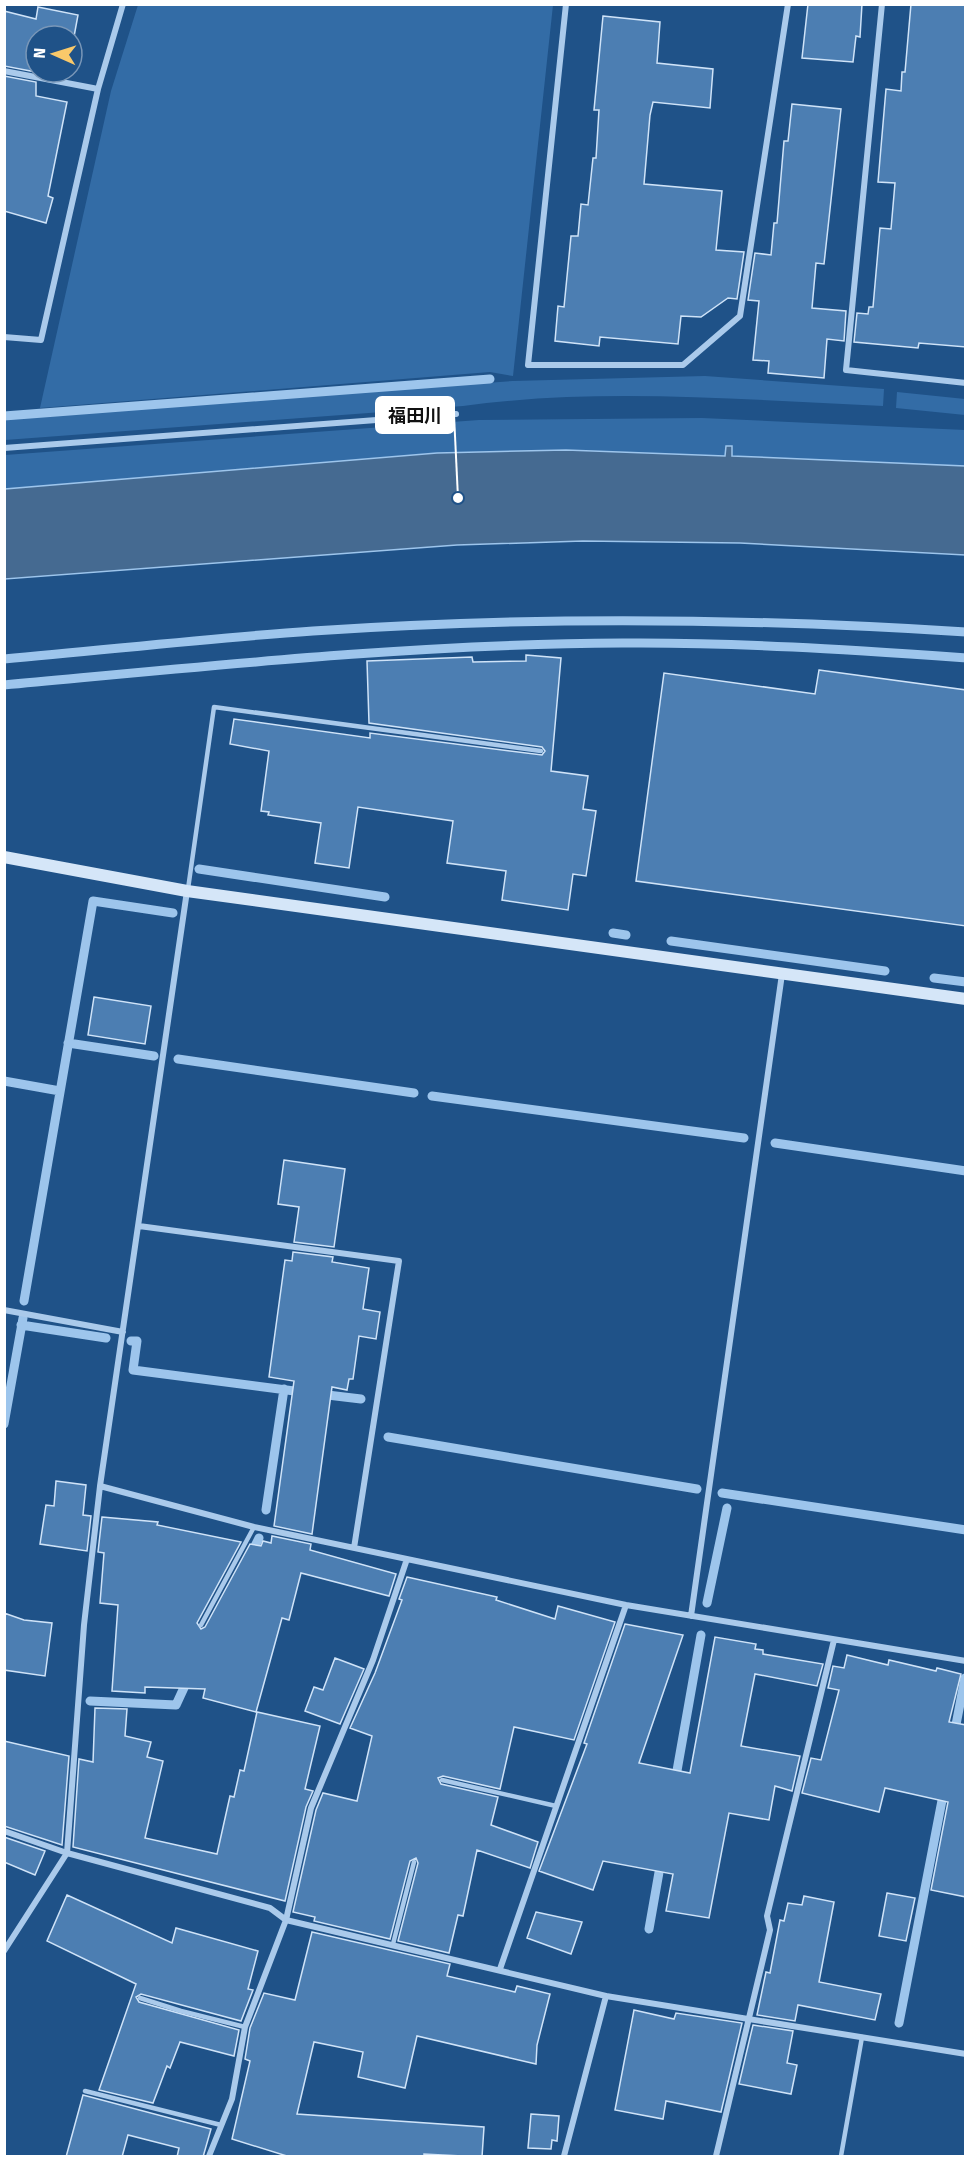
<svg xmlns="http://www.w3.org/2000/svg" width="970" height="2161" font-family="'Fira Sans','Noto Sans JP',sans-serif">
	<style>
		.green { fill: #336ca6 }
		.water { fill: #456a91; stroke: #9dc5ec; stroke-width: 1.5 }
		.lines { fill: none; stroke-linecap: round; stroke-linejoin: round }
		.stream { stroke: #9dc5ec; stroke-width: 9 }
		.building { fill: #4c7eb2; stroke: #cfe3f8; stroke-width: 1.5 }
		.lane { stroke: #aacaeb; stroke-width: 4.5 }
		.street { stroke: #aacaeb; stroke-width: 6 }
		.secondary { stroke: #d5e6f8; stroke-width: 12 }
		.leader { fill: none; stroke: #fff; stroke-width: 2 }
		.callout-dot { fill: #fff; stroke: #1f5288; stroke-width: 2 }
		.callout { fill: #fff; stroke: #fff; stroke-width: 2 }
		.callout-label { font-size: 18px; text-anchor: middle; font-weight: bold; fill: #111 }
	</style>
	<rect width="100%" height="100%" fill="#1f5288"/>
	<path class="green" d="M138,5H553L513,376L490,372L40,408L111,91Z
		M705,376L884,389L883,406C744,400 601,387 463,406L5,440V419L513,381Z
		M897,392L965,399V415L896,408Z
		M702,418L965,430V466L732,456V446H726V456L566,450L437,453L5,489V455L479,420Z"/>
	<path class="water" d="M726,446H732V456L965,466V555L740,543L583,541L457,545L5,579V489L437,453L566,450L725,456Z"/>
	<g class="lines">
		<path class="stream" d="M4,416L490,379
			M4,659C107,650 210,638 313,631C531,616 748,618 966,632
			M4,685C210,666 416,644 622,643C737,642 851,650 966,658
			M199,869L385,897
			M613,933L626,935
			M671,941L885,971
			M934,978L966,982
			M68,1043L154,1056
			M178,1059L414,1093
			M4,1081L60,1091
			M432,1096L744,1138
			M775,1143L966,1171
			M24,1301L93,901L173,913
			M21,1325L106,1338
			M131,1341H137L133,1370L302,1392
			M319,1394L361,1399
			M4,1424L23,1318
			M388,1437L697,1489
			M722,1493L966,1530
			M266,1510L284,1389
			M251,1554L259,1538
			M707,1603L727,1508
			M90,1701L176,1705L188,1679
			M954,1735L965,1678
			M675,1782L701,1635
			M649,1929L661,1861
			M899,2023L944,1790"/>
	</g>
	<path class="building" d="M808,4H862L860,37L856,36L853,62L802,58Z
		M911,4H966V347L919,343L918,348L854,342L857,313L868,314L869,307H873L880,228L891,229L895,183L878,182L886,89L901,91L902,72H905Z
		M38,7L78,15L73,42L72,36L36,35V72L4,66V11L36,19Z
		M603,16L660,22L657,63L713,69L710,108L653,102L650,115L644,184L722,191L716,250L744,252L737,299L728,298L701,317L681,316L678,344L600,337L599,346L555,341L558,306L564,307L571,236H578L581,204L588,205L593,158H596L599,110H594Z
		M4,76L36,82V96L67,102L48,196L53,198L46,223L4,211Z
		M792,104L841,109L824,264L816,263L812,308L846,311L844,341L827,339L824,378L768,373L769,361L753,360L759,301L748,300L755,253L771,255L774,223H777L784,141H788Z
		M526,655L561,658L551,771L588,776L583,809L596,811L586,876L573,874L568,910L502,900L506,871L447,863L453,821L358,807L349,868L315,863L321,823L268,815L269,812L261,811L269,751L230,744L234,719L370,738V733L542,755L545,751L542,747L369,723L367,661L472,657L473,662L526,661Z
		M819,670L966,690V926L636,881L664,673L815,694Z
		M94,997L151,1006L145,1044L88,1035Z
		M284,1160L345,1169L334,1247L294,1242L299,1207L278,1204Z
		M293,1252L333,1257L332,1262L369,1268L363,1309L380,1312L376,1339L359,1336L353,1379H349L347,1390L332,1387L312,1534L274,1526L294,1381L269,1377L285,1260L292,1261Z
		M56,1481L86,1485L83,1515L91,1516L87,1551L40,1544L46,1505L54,1506Z
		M102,1517L158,1522L157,1525L241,1542L197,1623L201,1629L205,1627L250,1544L261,1546L263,1541L271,1543L272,1536L311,1544L310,1550L396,1574L389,1596L301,1573L289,1620L282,1618L256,1712L203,1698L205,1689L145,1687V1693L112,1691L118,1605L100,1603L104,1553L98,1552Z
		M407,1577L497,1597L496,1600L555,1619L558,1606L615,1622L574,1740L514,1727L500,1789L443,1776L438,1778L441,1784L498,1797L491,1825L538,1842L530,1868L477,1850L463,1916L458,1915L449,1953L398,1941L418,1863L416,1858L410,1861L390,1939L314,1921L315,1917L293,1912L316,1810L323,1793L357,1801L372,1736L350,1728L375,1673L402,1600L399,1599Z
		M4,1613L24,1620L52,1623L45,1676L4,1670Z
		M625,1624L683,1635L639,1763L690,1773L715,1637L756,1644L755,1649L763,1650V1654L823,1664L817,1686L755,1674L741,1746L800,1756L792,1791L775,1786L769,1820L729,1813L709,1918L666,1911L673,1874L603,1861L593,1890L539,1871L587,1744L584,1743Z
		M847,1655L888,1665L889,1660L936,1671L937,1668L961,1674L949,1722L966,1725V1897L931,1890L948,1802L885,1788L879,1812L802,1793L811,1758L821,1760L839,1690L828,1688L833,1666L844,1668Z
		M335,1658L364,1669L340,1724L305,1711L314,1687L323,1690Z
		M95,1708L127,1709L125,1736L151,1742L147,1757L163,1761L145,1838L217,1854L230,1796L234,1797L240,1770L244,1771L257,1712L320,1726L305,1789L313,1791L306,1807L285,1901L73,1847L79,1759L93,1762Z
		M4,1741L69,1756L62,1845L4,1826Z
		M4,1837L45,1851L35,1875L4,1862Z
		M887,1893L915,1898L906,1941L879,1936Z
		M67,1895L172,1943L176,1928L258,1951L248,1989L253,1990L241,2021L141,1994L136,1997L139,2002L239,2030L234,2056L180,2042L170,2068L167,2066L153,2103L99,2090L136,1984L47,1941Z
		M804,1896L834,1902L819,1982L881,1994L875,2020L798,2005L795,2021L757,2015L766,1972L770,1973L780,1920L784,1921L788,1903L802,1905Z
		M536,1912L582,1922L571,1954L527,1938Z
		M312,1932L450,1964L447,1976L515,1992L517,1986L550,1994L537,2045L536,2064L417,2036L405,2088L358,2077L363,2052L314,2042L297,2114L484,2127L482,2157L424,2154V2157H290L232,2139L250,2061L245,2059L250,2028L264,1993L295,2000Z
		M634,2010L674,2019L676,2013L742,2023L721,2112L666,2101L663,2119L615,2110Z
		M753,2025L793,2031L787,2063L797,2065L791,2094L739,2084Z
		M83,2095L211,2129L203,2157H177L179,2148L128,2135L122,2157H66Z
		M531,2114L559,2116L557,2141L552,2140L551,2149L528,2148Z"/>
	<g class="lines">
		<path class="lane" d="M188,889L214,707L541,751
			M201,1625L254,1527
			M442,1780L556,1806
			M393,1944L414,1862
			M140,1998L181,2011L245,2027
			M85,2091L221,2125
			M841,2156L862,2037"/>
		<path class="street" d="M566,4L528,365H683L740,316L788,4
			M882,4L846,370L966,383
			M4,71L98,89
			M4,337L41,340L98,89L123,4
			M4,448L456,414
			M139,1226L399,1261L354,1548
			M4,1310L123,1332
			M100,1486L254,1527L626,1605L966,1661
			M691,1616L782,974
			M4,1831L67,1853L270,1908L286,1920L606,1996L966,2054
			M4,1951L67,1853L84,1625L100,1486L187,891
			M500,1969L626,1605
			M209,2156L232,2099L245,2027L286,1920L311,1808L373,1660L407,1559
			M564,2156L606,1996
			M716,2156L770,1930L767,1916L834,1640"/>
		<path class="secondary" d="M4,857L187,891L966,999"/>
	</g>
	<path class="leader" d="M458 498L454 415"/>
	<circle class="callout-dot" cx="458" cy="498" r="6"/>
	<rect class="callout" x="376" y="397" width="78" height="36" rx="6"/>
	<g class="callout-label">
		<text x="415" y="422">福田川</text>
	</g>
	<rect width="970" height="2161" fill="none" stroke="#ffffff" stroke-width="12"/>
	<g transform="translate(54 54) rotate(273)"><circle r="28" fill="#1f5288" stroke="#7997b8" stroke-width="1.5"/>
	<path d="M0-4.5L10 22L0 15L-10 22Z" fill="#f9c96a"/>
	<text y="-9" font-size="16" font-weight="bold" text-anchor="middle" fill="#ffffff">N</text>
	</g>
</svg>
